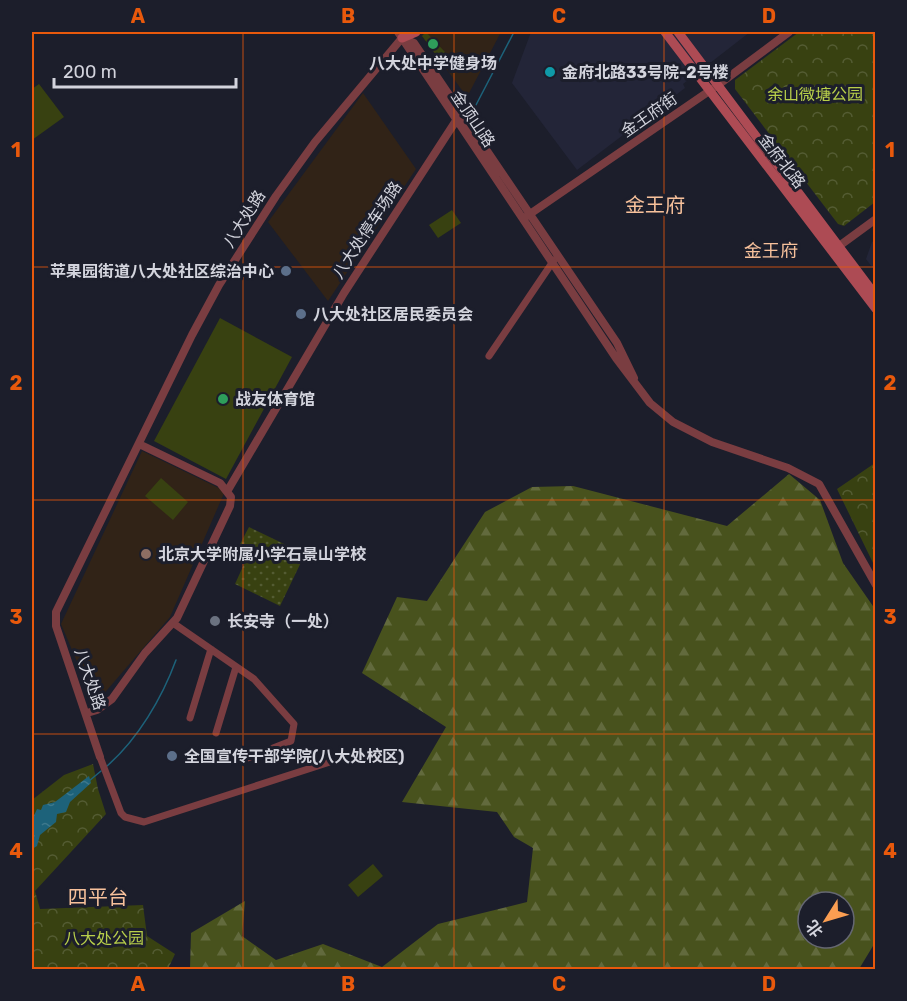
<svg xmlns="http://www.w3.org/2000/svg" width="907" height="1001" font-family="Rubik,'Noto Sans SC',sans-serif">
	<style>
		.built { fill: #232538 }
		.education { fill: #312317 }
		.grass { fill: url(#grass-dots) }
		.forest { fill: url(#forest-firs); fill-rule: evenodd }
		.park { fill: url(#park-crowns) }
		.pitch { fill: #384111 }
		.water { fill: url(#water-ripples) }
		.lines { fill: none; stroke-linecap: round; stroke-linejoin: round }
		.stream { stroke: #1d627a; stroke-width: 1.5 }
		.minor { stroke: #7a3d41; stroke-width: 7 }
		.tertiary { stroke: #7a3d41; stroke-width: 8 }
		.secondary { stroke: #ad4b54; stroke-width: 9 }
		.grid { fill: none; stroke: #e8590c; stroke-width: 1.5; stroke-opacity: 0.55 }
		.leisure-dot { fill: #2e9e5b; stroke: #1c1e2b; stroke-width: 2 }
		.culture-dot { fill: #0f9aa8; stroke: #1c1e2b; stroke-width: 2 }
		.service-dot { fill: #5c6f8a; stroke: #1c1e2b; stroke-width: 2 }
		.education-dot { fill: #8d6e63; stroke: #1c1e2b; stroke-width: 2 }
		.worship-dot { fill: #6b7280; stroke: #1c1e2b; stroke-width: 2 }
		.labels { text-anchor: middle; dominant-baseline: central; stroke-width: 6; stroke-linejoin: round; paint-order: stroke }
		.poi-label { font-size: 16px; font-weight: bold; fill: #d3d4dd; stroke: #1c1e2b; text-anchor: start }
		.park-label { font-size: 16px; fill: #b8cf4a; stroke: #1c1e2b }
		.street-label { font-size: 16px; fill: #d3d4dd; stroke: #1c1e2b }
		.neighbourhood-label { font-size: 18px; fill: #f7c19b; stroke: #1c1e2b }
		.quarter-label { font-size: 20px; fill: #f7c19b; stroke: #1c1e2b }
		.neatline { fill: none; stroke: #e8590c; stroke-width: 2 }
		.grid-label { font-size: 20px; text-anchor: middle; font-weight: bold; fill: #e8590c }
	</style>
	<defs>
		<pattern id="grass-dots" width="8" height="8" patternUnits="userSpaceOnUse" patternTransform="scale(1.5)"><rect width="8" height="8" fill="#384111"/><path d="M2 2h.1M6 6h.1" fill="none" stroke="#545c33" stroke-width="1.8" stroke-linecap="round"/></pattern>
		<pattern id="forest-firs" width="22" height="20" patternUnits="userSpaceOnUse" patternTransform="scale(1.5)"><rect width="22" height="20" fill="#48521d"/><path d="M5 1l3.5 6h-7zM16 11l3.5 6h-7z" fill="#626a3d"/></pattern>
		<pattern id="park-crowns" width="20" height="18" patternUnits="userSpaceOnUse" patternTransform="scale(1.5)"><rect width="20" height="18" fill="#384111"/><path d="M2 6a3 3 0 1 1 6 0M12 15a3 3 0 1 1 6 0" fill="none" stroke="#545c33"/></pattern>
		<pattern id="water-ripples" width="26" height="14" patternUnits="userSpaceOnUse" patternTransform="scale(1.5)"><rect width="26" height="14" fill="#1d627a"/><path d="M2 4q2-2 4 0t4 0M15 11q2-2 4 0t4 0" fill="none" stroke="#3d788c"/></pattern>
	</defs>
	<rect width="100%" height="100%" fill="#1c1e2b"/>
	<path class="built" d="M531,32H750L683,84L685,88L577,170L512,83Z
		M875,240V271L866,259L872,242Z"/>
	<path class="education" d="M426,32H501L467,97L422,36Z
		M363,93L416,169L328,301L268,222Z
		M142,451L225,491L170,617L95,704L61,624Z"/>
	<path class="grass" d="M249,527L305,554L280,606L235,584L250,551L239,546Z"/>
	<path class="forest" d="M789,474L820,500L843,563L875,609L876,941L859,969H190L191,933L245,901L242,936L276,960L323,944L382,967L438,924L527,902L533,848L514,837L497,812L402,802L446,727L362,673L397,597L427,601L485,512L532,487L573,486L727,526ZM808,902H844V938H808Z"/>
	<path class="park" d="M799,32H875V202L844,226L838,224L735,89V80Z
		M875,463V567L837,489Z
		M93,764L98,789L106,814L35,891L40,909L143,905L147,936L175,954L168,969L32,970V800L64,775Z"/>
	<path class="pitch" d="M426,32L445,52L439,59L422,36Z
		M39,84L64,117L32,140V89Z
		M452,210L461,223L438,238L429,225Z
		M220,318L292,357L226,479L154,441Z
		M161,478L188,502L173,520L145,496Z
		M373,864L383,876L358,897L348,885Z"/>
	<path class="water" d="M89,776L91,783L70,802L66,812L57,814L56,822L40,835L37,846L32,849V820L37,809L41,810L43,805L55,802Z"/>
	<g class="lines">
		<path class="stream" d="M476,105L514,32
			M107,766C138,739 162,698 176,660
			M89,781L101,771"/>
		<path class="minor" d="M489,356L554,260
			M173,623L254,679L294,724L291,741L245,759
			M190,718L211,649
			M216,733L236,667
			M100,757L121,813L125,817L144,822L330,762"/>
		<path class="tertiary" d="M398,32L616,358L650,403L673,422L712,442L788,468L819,484L876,585
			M402,38L414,43L617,343L634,378
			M527,216L718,85L789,32
			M835,249L876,219
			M228,490L344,293L461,113
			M87,713L97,710L112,699L145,653L177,618L230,506L231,497L220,483L139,444
			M100,757L56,626V612L192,335L219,285L276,196L315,142L402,38"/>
		<path class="secondary" d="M665,32L876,309
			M678,32L876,296
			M402,38L416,32"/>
	</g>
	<path class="grid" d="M243,32V970M454,32V970M664,32V970M32,267H876M32,500H876M32,734H876"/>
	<g class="leisure-dot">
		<circle cx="433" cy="44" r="6"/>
		<circle cx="223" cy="399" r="6"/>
	</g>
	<circle class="culture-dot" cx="550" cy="72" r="6"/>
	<g class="service-dot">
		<circle cx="286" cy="271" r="6"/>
		<circle cx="301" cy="314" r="6"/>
		<circle cx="172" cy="756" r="6"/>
	</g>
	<circle class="education-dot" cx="146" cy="554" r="6"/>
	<circle class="worship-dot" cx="215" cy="621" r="6"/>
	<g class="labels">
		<g class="poi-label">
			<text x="433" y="63" text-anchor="middle">八大处中学健身场</text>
			<text x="562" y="72">金府北路33号院-2号楼</text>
			<text x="274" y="271" text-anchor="end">苹果园街道八大处社区综治中心</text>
			<text x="313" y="314">八大处社区居民委员会</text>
			<text x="235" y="399">战友体育馆</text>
			<text x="158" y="554">北京大学附属小学石景山学校</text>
			<text x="227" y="621">长安寺（一处）</text>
			<text x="184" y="756">全国宣传干部学院(八大处校区)</text>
		</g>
		<g class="park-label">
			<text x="815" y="94">余山微塘公园</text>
			<text x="104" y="938">八大处公园</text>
		</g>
		<g class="street-label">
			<text transform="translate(649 115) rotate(-35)">金王府街</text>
			<text transform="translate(473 119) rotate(56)">金顶山路</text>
			<text transform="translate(782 161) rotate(52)">金府北路</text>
			<text transform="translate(244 219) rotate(-58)">八大处路</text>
			<text transform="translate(367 230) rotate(-57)">八大处停车场路</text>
			<text transform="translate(90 679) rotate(71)">八大处路</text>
		</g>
		<g class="neighbourhood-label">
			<text x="771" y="251">金王府</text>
		</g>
		<g class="quarter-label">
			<text x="655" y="205">金王府</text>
			<text x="98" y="897">四平台</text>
		</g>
	</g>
	<rect width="907" height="1001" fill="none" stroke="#1c1e2b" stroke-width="66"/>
	<g transform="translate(826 920) rotate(233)"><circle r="28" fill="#1c1e2b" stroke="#656772" stroke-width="1.5"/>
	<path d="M0-4.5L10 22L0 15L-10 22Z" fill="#fb9e52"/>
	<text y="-9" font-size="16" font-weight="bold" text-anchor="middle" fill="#d3d4dd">北</text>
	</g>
	<path d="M54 78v9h182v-9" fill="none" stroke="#d3d4dd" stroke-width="3"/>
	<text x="63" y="78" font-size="18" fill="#d3d4dd" stroke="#1c1e2b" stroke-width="4.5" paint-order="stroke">200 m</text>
	<rect x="33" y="33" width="841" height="935" class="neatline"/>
	<g class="grid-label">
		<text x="138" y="23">A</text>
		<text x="348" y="23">B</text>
		<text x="559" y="23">C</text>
		<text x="769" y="23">D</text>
		<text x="16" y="157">1</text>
		<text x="890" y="157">1</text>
		<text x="16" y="390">2</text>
		<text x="890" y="390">2</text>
		<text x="16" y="624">3</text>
		<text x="890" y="624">3</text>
		<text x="16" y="858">4</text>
		<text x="890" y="858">4</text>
		<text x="138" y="991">A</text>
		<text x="348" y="991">B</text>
		<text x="559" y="991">C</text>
		<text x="769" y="991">D</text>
	</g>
</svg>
